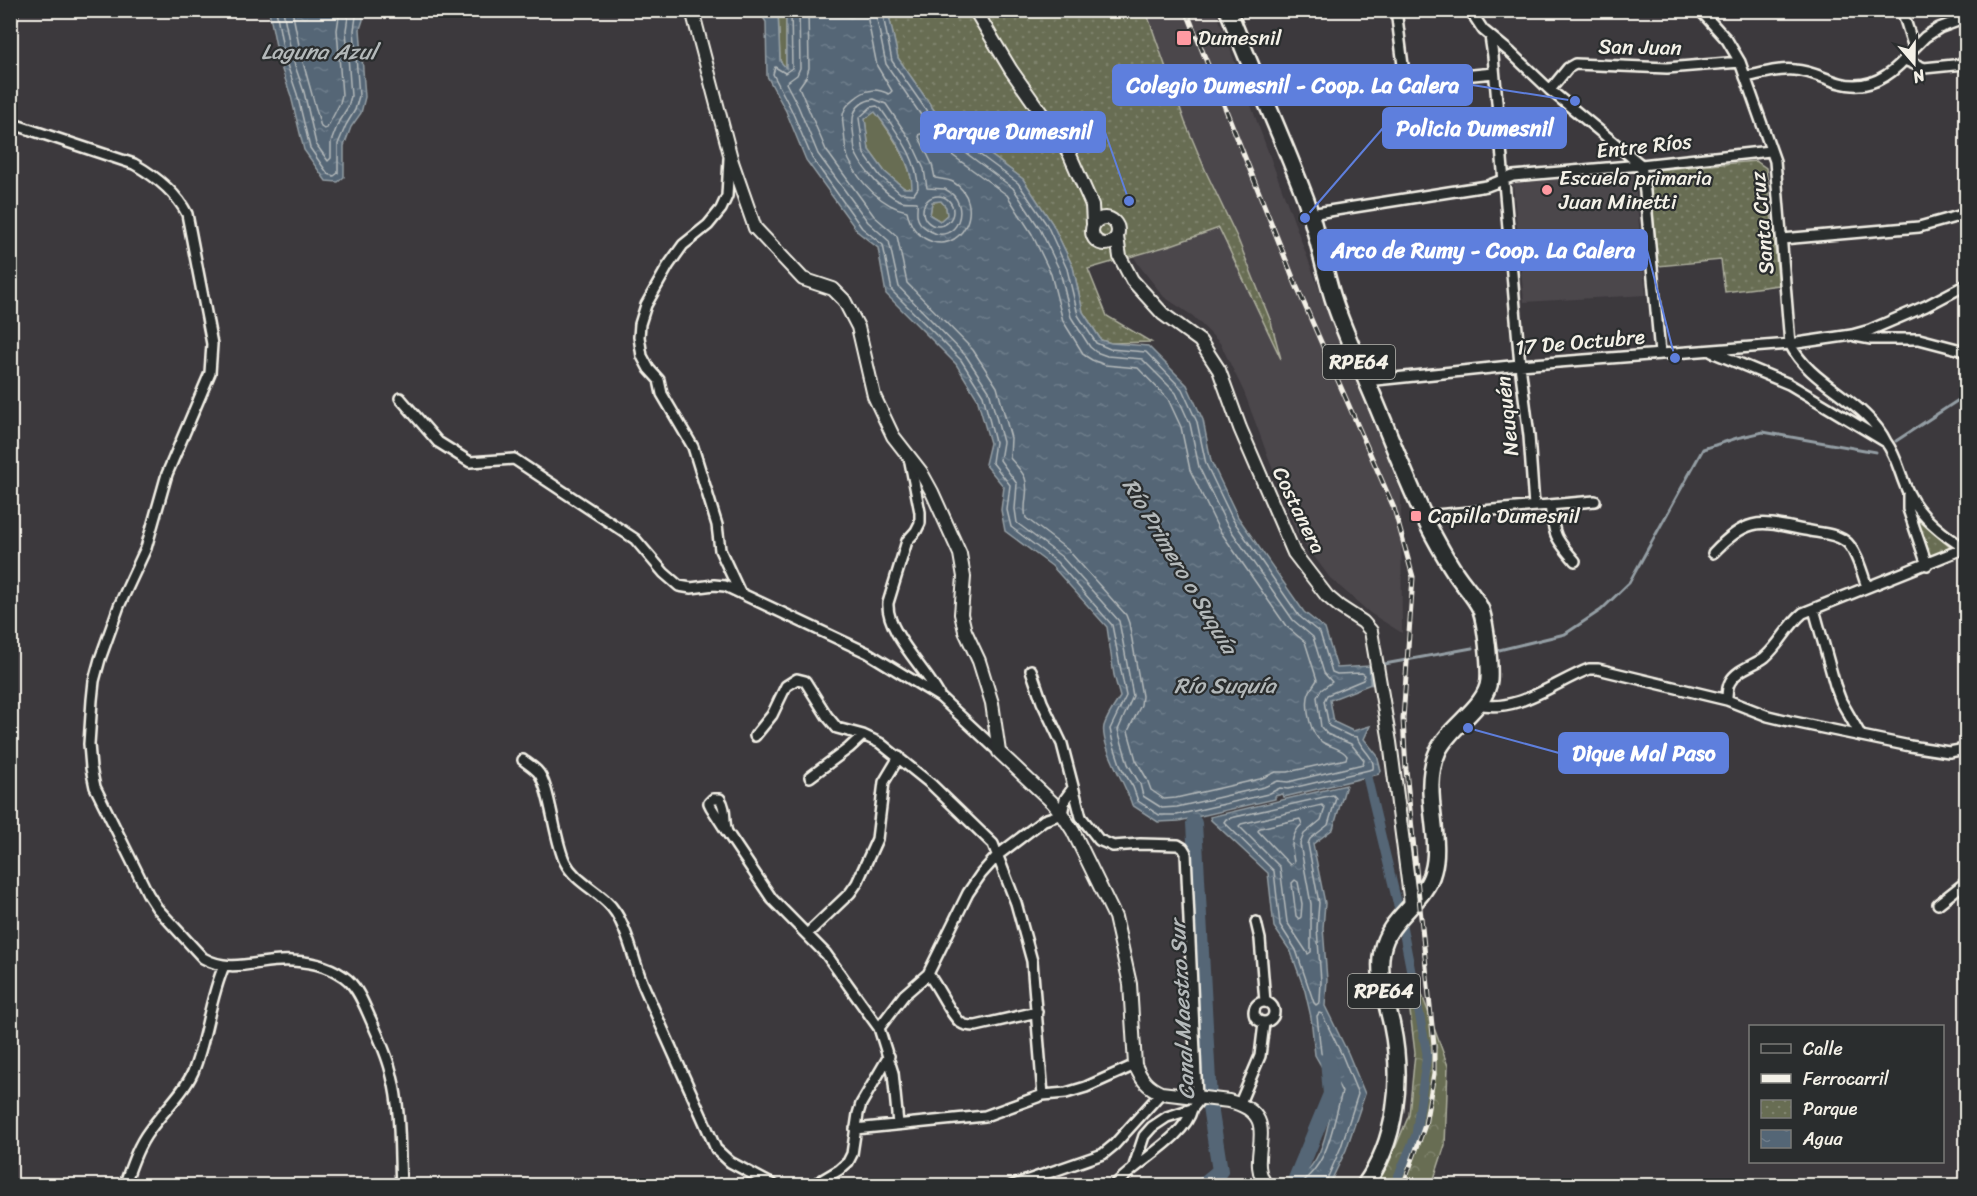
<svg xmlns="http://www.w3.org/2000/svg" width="1977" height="1196" font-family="Sriracha,sans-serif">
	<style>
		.built { fill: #4b464b }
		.green { fill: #686d53; stroke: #aeaf9e; stroke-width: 1.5 }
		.forest { fill: url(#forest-crowns); stroke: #aeaf9e; stroke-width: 1.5 }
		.park { fill: url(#park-dots); stroke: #aeaf9e; stroke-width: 1.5 }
		.water { fill: url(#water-ripples); stroke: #949ea4; stroke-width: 1.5; fill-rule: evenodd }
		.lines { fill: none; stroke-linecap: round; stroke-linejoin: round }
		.shore { stroke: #b4b9ba; stroke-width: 1.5 }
		.stream { stroke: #949ea4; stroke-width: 3 }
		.canal { stroke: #546676; stroke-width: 9 }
		.river { stroke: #546676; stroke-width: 16 }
		.minor-casing { stroke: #f4f1e8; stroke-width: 14 }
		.tertiary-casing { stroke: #f4f1e8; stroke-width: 16 }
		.primary-casing { stroke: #f4f1e8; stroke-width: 20 }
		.minor { stroke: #2a2d2e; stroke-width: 9 }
		.tertiary { stroke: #2a2d2e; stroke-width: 12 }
		.primary { stroke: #2a2d2e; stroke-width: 15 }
		.rail-casing { stroke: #f4f1e8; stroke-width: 5 }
		.rail { stroke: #2a2d2e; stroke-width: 3; stroke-dasharray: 9; stroke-linecap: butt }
		.poi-dot { fill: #ff9aa2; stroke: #2a2d2e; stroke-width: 2 }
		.labels { text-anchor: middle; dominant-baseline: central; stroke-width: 4.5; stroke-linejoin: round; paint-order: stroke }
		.shield { fill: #2a2d2e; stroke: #b7b6b0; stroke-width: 1.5 }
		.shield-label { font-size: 20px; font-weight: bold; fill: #f4f1e8 }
		.poi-label { font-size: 21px; fill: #f4f1e8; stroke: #2a2d2e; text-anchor: start }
		.street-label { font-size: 21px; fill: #f4f1e8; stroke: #2a2d2e }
		.water-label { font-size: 22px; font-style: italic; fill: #b4b9ba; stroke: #2a2d2e }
		.leader { fill: none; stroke: #5e7fdd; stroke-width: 2 }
		.callout-dot { fill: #5e7fdd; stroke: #2a2d2e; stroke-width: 2 }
		.callout { fill: #5e7fdd; stroke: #5e7fdd; stroke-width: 2 }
		.callout-label { font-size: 22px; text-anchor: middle; font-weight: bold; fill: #fff }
	</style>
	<defs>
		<pattern id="forest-crowns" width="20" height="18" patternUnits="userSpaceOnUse" patternTransform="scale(1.5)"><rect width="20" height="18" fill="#686d53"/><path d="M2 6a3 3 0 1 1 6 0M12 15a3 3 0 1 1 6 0" fill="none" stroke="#7e826c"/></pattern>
		<pattern id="park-dots" width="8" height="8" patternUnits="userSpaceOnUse" patternTransform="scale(1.5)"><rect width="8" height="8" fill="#686d53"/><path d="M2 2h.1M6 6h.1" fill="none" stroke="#7e826c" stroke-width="1.8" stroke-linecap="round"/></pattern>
		<pattern id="water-ripples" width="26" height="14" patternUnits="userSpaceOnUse" patternTransform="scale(1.5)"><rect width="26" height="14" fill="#546676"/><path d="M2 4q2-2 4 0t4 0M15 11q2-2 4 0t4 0" fill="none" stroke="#6d7c8a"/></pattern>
	</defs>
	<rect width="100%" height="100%" fill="#3c393d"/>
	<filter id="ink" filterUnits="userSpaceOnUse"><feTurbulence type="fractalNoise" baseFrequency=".0167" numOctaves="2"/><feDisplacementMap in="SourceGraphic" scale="12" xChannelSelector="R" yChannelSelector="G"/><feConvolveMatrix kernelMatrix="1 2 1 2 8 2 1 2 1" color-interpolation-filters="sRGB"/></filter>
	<g filter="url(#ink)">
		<path class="built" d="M996,11H1216L1325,305L1401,492L1402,633L1370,613L1330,578L1296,532L1244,392L1220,343L1193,316L1164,297L1138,264Z
			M1634,174L1646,295L1524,302L1513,183Z"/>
		<path class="green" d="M778,11H786V69L780,61Z
			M875,111C891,135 910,159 913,188H904L885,172L869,150L865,119Z
			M941,201L946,207L947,215L940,221L930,215L932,202Z"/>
		<path class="forest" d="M1421,992L1448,1066L1445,1145L1432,1185L1371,1186L1387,1167L1409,1115L1415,1053L1408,995Z"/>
		<path class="park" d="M888,11H1146L1185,122L1207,174L1237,237L1271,322L1281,359L1219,228L1171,245L1088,269L1107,316L1151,342L1111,343L1101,340L1083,312L1073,267L1052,223L1023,179L938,116L898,58Z
			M1756,161L1766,168L1779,285L1725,292L1721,260L1658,266L1650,182L1655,170Z
			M1917,519L1952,549L1928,559Z"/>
		<path class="water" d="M269,11H362L363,20L360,29L365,97L361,113L351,127L344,146V177L338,182L326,181L304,150L291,96L279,61Z
			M759,11H778L780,61L786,68V11H888L898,58L938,116L1023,179L1052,223L1073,267L1083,312L1101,340L1111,343L1148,346L1187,385L1203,420L1211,461L1238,517L1304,612L1325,629L1337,668L1370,666L1371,684L1330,700L1334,722L1353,731L1370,726L1364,739L1377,755L1381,771L1379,774L1284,797L1283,794L1275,796V799L1179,821L1158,822L1132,805C1126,784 1100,745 1104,726C1107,716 1115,705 1120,697L1114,675L1107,627L1052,566L1005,531L1001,510L1004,487L985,464L990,443L977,398L956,364L886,294L878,248L858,232L806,160L786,111L767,76L766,22ZM875,112C891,132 912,161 912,188H904L885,172L869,150L865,119ZM941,201L946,207L947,215L940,221L930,215L932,202Z
			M1346,785L1333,829L1313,844L1325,903L1323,928L1327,980L1325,1006L1348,1053L1365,1094L1346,1150L1329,1185H1288C1294,1181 1302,1177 1307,1171C1327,1150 1328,1118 1336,1092L1315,1055L1311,1017L1305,991L1291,952L1274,927L1268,873L1211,820L1210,817Z"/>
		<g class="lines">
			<path class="shore" d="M276,10L285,59L297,94L310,148L328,174L334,176L338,173V144L346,125L355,110L359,96L354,30L357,10
				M283,10L292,57L304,92L316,144L328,161L331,158V142L339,121L348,107L351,96L346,30L349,10
				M292,10L301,55L321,127L324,129L327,128L340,103L342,95L337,30L340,10
				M791,10L792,68L785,73L775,67L773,74L791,109L812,158L862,228L883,245L892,291L961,360L983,395L995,442L992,462L1010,485L1007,510L1011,527L1057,562L1112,625L1126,696L1110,729L1113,743L1121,767L1133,787L1138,801L1159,815H1177L1268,794L1280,788L1288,789L1373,769C1375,756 1361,750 1357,737L1350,736L1329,726L1324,701L1327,695L1363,680L1365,675L1362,673L1337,674L1332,672L1320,633L1299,616L1233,520L1206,464L1197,422L1182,389L1146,352L1110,349L1096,343L1078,315L1067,269L1047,225L1018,183L933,120L892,61L882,10
				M799,10L800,68L797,75L786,83L798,106L818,154L868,222L889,241L899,287L966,356L989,391L1003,442L1000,460L1017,484L1015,509L1017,523L1062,557L1119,621L1133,696L1118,730L1128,764L1140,784L1143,796L1162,808L1177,807L1264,787L1278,781L1288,782L1363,764L1364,760L1351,744L1327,734L1321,727L1317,697L1321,690L1332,682L1324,673L1313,637L1293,620L1226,523L1199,467L1190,424L1176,393L1142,359L1107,356L1096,352L1090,347L1071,317L1060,271L1040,229L1013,188L927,124L886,64L875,10
				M808,10L809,68L806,77L799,87L826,150L874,216L897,236L907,283L973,350L997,387L1011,438L1010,458C1015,464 1022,471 1025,478C1030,491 1022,505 1026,518L1068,550L1126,615L1129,623L1142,696L1141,705L1128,731L1136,760L1147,779L1151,790L1164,799L1176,798L1260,779L1276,772H1288L1346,759L1347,756C1342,748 1330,747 1322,742C1310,734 1306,710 1308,697C1309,690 1314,685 1317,680L1305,642L1286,626L1218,528L1190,470L1181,427L1168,399L1138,368L1105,365L1092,360L1084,355L1063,321L1051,274L1032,234L1007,195L923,134H920L919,137L932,164L935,178C940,179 947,179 953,182C988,203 961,260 924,238C913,230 910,224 907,211C883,207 859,182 849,160C845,152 845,141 844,132C843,124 841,116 845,109C848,103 853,100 858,96C869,88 878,89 889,94L892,91L877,66L866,10
				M874,99L886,104L911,141L924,169L927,188L945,189C974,204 956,246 930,231C926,228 921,226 919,221C915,215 918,208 917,202C911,201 904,203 899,200C885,195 864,170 857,156C854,151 854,144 854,138C851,119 851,103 874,99Z
				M877,106L881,109C897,133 918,158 918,188L914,194L900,193L880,176L864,154L859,118L871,107Z
				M923 211a15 15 0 1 1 30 0a15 15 0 1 1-30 0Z
				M1333,795L1336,798L1328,825L1310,839L1308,844L1319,903L1317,928L1321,981L1320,1002L1316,1005L1314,1003L1296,950L1280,925L1274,871L1224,822L1226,819Z
				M1322,805L1325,808L1321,820L1304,834L1300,844L1311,904V952L1308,954L1287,922L1280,867L1239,826L1241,824Z
				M1300,819L1302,824C1290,836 1291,846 1294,862L1290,865L1258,831L1260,828Z
				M1295,880L1298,882L1302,904L1301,917L1299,919L1296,916L1292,883Z
				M1298,1186C1331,1160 1331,1130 1342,1092L1321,1053L1317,1016L1319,1013L1322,1014L1342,1055L1358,1094L1341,1147L1324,1186"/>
			<path class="stream" d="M1896,441L1966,395
				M1499,650L1565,634L1601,610L1629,583L1703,449L1737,438L1763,432L1876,452
				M1379,665L1472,648
				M1371,684L1370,666H1373"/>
			<path class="canal" d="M1367,777L1399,910
				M1394,1186L1416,1135L1427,1054L1402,925"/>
			<path class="river" d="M1194,823L1209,1100L1220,1171L1202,1186
				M1293,1186L1331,1094L1328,1059"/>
			<g class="minor-casing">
				<path id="minor" d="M1396,10L1405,81
					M1470,10L1483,30L1511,53L1550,90L1641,165L1645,192L1660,353
					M1700,10L1727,40L1740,62L1775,161L1790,344C1811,386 1866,400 1886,442
					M10,27L13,10
					M1490,36L1493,56L1520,365L1529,436L1534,506
					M1914,48L1925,37L1939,28L1966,18
					M1905,60L1924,68L1964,64
					M1745,77C1761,74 1779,68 1795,70C1811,71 1825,79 1840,83C1872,92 1896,72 1914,48L1902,10
					M1550,90L1568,68L1575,64L1667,68L1740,62
					M1262,98L1275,94L1494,73
					M10,123L134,164C155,176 176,192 187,214L212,344L210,373L167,474L146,548L119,606L100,659L94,681L92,700L89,744L91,768L95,787L148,894L157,908L203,958C232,975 262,958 293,961C313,962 333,967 348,980C359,990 365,1007 371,1020C379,1038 388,1056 392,1076C401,1111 399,1149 401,1186
					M729,159L727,196L721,209L708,225L683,245L668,266L646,305L640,324L639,337L642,356L649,369L659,380L662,394L693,447L717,525L720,550L740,593
					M1310,214L1487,186L1513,176L1641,165L1770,151
					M1782,239L1919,227L1966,214
					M1855,336L1871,339H1919L1961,350
					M1712,352L1789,384L1886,442C1898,458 1900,477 1909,494C1920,517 1945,536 1966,549
					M1366,381L1520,365L1790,344L1852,335L1870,330L1926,306L1966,285
					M400,398L438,442L470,462L514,459L635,539L664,573L679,586L691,588L714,585L725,586L868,653L940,697L999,752
					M909,457L920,512V523L916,531L907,541L888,603C886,632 925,668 939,695
					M1908,494V509L1927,565
					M1550,505C1554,536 1555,538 1575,561
					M1424,516L1595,501
					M1713,553C1750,514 1761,522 1810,531C1821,533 1836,534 1845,541C1855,547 1863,575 1867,587
					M1814,609L1835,685L1841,701L1861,736
					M1031,670L1042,702L1062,744L1081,817L1099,840L1113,846L1140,844L1178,845L1183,848L1186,853L1197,1098
					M1727,700C1727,695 1727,687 1730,682C1737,669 1755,665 1765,657C1780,644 1788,625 1803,613L1965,548
					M1478,704C1516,714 1555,682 1589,669H1598L1727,700L1768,716L1789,721L1910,746L1949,752L1966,749
					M755,736L772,715L786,686L797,679L805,681L827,716L837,728L863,735L880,743L931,784L993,844L1016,903L1032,961L1043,1095
					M523,760C527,763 533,767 537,771C550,783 554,841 565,862C576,884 603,892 616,913C629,934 633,959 642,982C666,1038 692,1093 716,1149L730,1162L775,1186
					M810,777L849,748L863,735
					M727,832L711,807L709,803L713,799H720C727,809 723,821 727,832L772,899L826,954L879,1028L893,1073L898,1124
					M1938,904L1966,882
					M1256,922L1260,939L1265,1002
					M807,934L850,893L857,883L877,839L884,782L899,757
					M928,974C938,986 951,1016 961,1023C965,1026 971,1026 976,1026L1037,1012
					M1254 1012a10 10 0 1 1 20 0a10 10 0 1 1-20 0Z
					M879,1028L904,995L928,974L968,893L981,874L998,855L1044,820L1062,814L1065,799L1073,788
					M1240,1103L1260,1056L1264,1023
					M855,1129L985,1116L1043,1095L1066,1093L1086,1087L1135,1065
					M1133,1169C1152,1153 1186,1133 1192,1109
					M124,1186C131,1167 137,1147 149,1131C163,1111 183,1094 193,1072C207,1038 209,1000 224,966
					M812,1186L839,1170L848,1162L852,1154L858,1114L861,1104L889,1056
					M1011,1186L1103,1154L1114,1145L1161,1093
					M1113,1186L1133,1169L1144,1136L1152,1127L1167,1117L1192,1109L1201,1098"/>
			</g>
			<g class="tertiary-casing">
				<path id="tertiary" d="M692,10L732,162L755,228L803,279L833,289L844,300L858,327L874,396L893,436L921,472L932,492L960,554L964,577L961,614L965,631L979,661L992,703L999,752L1053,803L1062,814L1073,831L1115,917L1130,984L1135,1065C1141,1079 1147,1087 1161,1093L1229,1101C1288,1116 1242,1157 1267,1186
					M975,10L1011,70L1069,153L1092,205L1093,224
					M1092 231a13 13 0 1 1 26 0a13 13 0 1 1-26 0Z
					M1117,237L1120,257L1132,280L1163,314L1200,341L1219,370L1240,428L1294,553L1327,596L1340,607L1363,622L1371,631L1390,742L1411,904"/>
			</g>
			<g class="primary-casing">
				<path id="primary" d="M1228,10C1253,74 1282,136 1306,200C1317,232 1323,266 1333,298C1342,327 1355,354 1367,382C1388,430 1406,481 1430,529C1439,546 1448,563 1459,578C1466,588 1476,598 1481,610C1486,625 1490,664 1489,680C1487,707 1449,726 1438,751C1420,790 1443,835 1433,871C1425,903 1388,917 1382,951C1377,975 1387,1002 1392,1026C1403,1079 1397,1142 1364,1186"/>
			</g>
			<use href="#minor" class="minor"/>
			<use href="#tertiary" class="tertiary"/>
			<use href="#primary" class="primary"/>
			<g class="rail-casing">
				<path id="rail" d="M1186,10L1296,285L1394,508L1413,577L1403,719L1406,770L1434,1045V1074L1425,1125L1403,1186"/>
			</g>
			<use href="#rail" class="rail"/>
		</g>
	</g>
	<g class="poi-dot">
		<rect x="1176" y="30" width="16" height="16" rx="3"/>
		<circle cx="1547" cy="190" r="6"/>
		<rect x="1410" y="510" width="12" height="12" rx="3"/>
	</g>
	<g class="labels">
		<g class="shield">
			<rect x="1323" y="345" width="72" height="34" rx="4.5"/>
			<rect x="1348" y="974" width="72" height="34" rx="4.5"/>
		</g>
		<g class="shield-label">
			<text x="1359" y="362">RPE64</text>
			<text x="1384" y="991">RPE64</text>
		</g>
		<g class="poi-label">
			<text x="1198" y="38">Dumesnil</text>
			<text x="1559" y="178">Escuela primaria<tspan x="1559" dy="24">Juan Minetti</tspan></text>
			<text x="1428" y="516">Capilla Dumesnil</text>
		</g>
		<g class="street-label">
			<text transform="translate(1640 47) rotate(1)">San Juan</text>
			<text transform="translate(1644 146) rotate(-6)">Entre Ríos</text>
			<text transform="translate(1762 223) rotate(-95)">Santa Cruz</text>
			<text transform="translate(1580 342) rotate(-5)">17 De Octubre</text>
			<text transform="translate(1507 416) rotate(-96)">Neuquén</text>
			<text transform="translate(1299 510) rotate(64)">Costanera</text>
		</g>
		<g class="water-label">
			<text x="319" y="51">Laguna Azul</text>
			<text transform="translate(1180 566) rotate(59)">Río Primero o Suquía</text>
			<text x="1225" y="685">Río Suquía</text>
			<text transform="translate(1182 1010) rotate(-93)">Canal Maestro Sur</text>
		</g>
	</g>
	<path class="leader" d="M1575 101L1472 85M1305 218L1383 128M1129 201L1105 132M1675 358L1647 250M1468 728L1559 753"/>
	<g class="callout-dot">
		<circle cx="1575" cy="101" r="6"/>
		<circle cx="1305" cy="218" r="6"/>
		<circle cx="1129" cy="201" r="6"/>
		<circle cx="1675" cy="358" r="6"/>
		<circle cx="1468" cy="728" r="6"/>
	</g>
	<g class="callout">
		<rect x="1113" y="65" width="359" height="40" rx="6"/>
		<rect x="1383" y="108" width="183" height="40" rx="6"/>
		<rect x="921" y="112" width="184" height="40" rx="6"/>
		<rect x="1318" y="230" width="329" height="40" rx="6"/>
		<rect x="1559" y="733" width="169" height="40" rx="6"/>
	</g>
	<g class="callout-label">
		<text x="1293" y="93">Colegio Dumesnil - Coop. La Calera</text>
		<text x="1475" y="136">Policia Dumesnil</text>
		<text x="1013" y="139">Parque Dumesnil</text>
		<text x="1483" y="258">Arco de Rumy - Coop. La Calera</text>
		<text x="1644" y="761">Dique Mal Paso</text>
	</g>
	<rect width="1977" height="1196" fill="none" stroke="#2a2d2e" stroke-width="36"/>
	<rect x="18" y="18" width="1941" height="1160" fill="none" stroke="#f4f1e8" stroke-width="2" filter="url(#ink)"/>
	<rect x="1749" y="1025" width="195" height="138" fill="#2a2d2e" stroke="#7b7b78" stroke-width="1.5"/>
	<rect x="1761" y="1044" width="30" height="9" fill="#2a2d2e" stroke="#7b7b78" stroke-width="1.5"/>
	<text x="1803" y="1055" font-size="18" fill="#f4f1e8">Calle</text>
	<rect x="1761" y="1074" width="30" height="9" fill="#f4f1e8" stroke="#7b7b78" stroke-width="1.5"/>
	<text x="1803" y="1085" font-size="18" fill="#f4f1e8">Ferrocarril</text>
	<rect x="1761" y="1100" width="30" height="18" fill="url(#park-dots)" stroke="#7b7b78" stroke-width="1.5"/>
	<text x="1803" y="1115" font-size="18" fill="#f4f1e8">Parque</text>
	<rect x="1761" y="1130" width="30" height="18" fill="url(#water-ripples)" stroke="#7b7b78" stroke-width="1.5"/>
	<text x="1803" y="1145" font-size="18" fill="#f4f1e8">Agua</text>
	<g transform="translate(1914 63) rotate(160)" stroke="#2a2d2e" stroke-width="4.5" paint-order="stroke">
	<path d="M0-4.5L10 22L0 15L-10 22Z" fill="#f4f1e8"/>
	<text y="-9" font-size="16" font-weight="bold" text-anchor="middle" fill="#f4f1e8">N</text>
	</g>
</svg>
